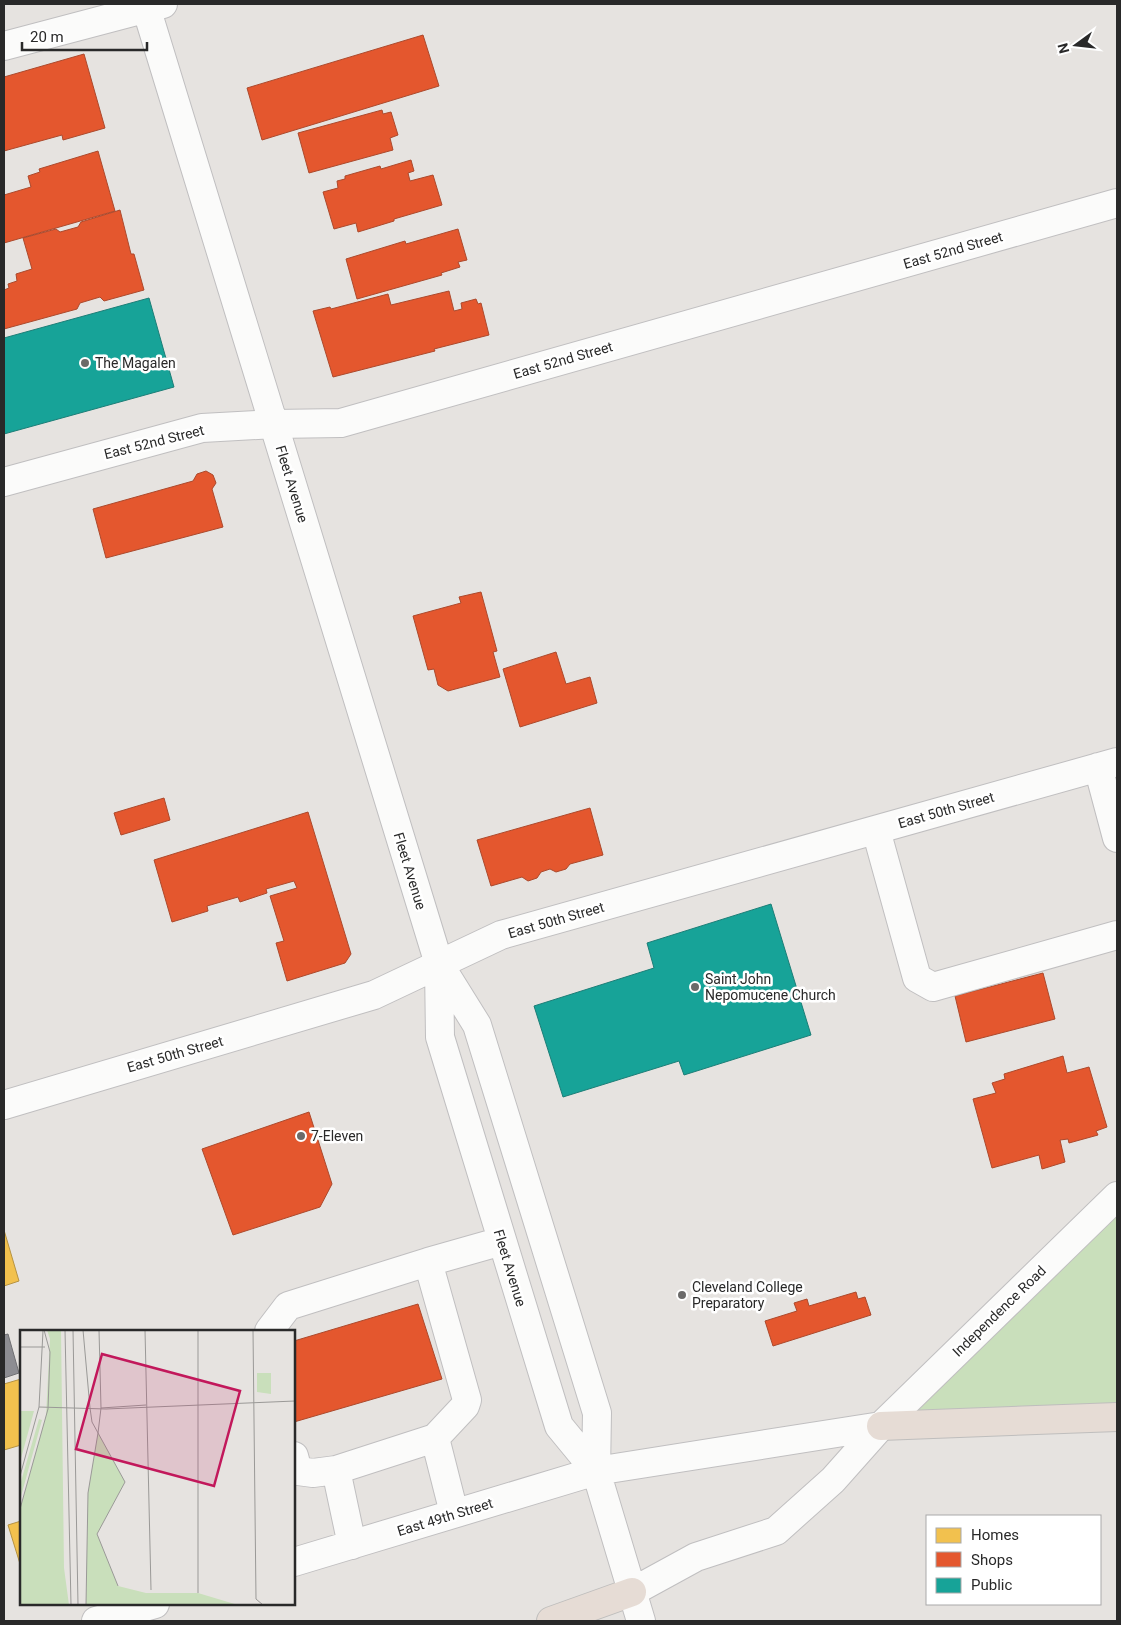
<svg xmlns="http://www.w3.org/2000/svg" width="1121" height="1625" font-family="Roboto,sans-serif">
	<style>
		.green { fill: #c9dfbb }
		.homes { fill: #f2c14e; stroke: #b69343 }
		.shops { fill: #e4572e; stroke: #ac492c }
		.public { fill: #17a398; stroke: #1c7e77 }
		.industry { fill: #8d8d92; stroke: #6f6f72 }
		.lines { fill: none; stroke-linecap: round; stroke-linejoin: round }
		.minor-casing { stroke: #c0bfc0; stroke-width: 30 }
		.highway-casing { stroke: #bfbebd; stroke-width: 30 }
		.minor { stroke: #fbfbfa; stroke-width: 28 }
		.highway { stroke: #e6dcd5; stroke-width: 28 }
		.poi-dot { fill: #6b6a69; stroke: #fff; stroke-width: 2 }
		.labels { text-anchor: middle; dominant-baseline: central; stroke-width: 5; stroke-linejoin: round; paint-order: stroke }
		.street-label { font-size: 14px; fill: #292929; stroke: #fff }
		.poi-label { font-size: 14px; fill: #292929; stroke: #fff; text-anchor: start }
		.inset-road { fill: none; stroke: #9a9997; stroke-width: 1 }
		.view { fill: #c2185b; fill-opacity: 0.15; stroke: #c2185b; stroke-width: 2.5 }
		.inset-edge { fill: none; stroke: #292929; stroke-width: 2.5 }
	</style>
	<rect width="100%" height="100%" fill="#e6e3e0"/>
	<path class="green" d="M1117,1196V1417L881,1426Z"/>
	<path class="homes" d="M4,1230L19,1281L4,1286Z
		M21,1379V1445L4,1450V1384Z
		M21,1521V1567L8,1525Z"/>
	<path class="shops" d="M423,35L439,86L262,140L247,88Z
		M84,54L105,128L63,140L62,135L4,151V77Z
		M382,110L383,114L391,112L398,135L390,138L393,150L309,173L298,133Z
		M98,151L115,211L4,243V195L31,187L28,176L40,172L39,169Z
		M411,160L414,171L408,173L410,181L433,175L442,205L394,219V221L358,232L356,223L334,229L323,192L338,188L337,181L345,179V176L380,166L381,169Z
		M120,210L131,254H134L144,290L104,301L100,297L80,303L77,309L4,329V290L9,288L8,284L17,281L16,274L32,269L23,238L56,229L60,232L78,227L81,222Z
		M458,229L467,260L458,262L460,267L441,273L442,275L357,299L346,259L405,241L406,244Z
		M449,291L454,311L462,309L461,303L476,299L478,304L481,303L489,335L434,349L435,351L333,377L313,311L330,307L331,309L388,294L391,305Z
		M206,471L213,475L216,483L212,489L223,527L106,558L93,509L193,481L197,474Z
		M481,592L497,651L493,652L500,677L448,691L438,685L434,669L428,670L413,616L461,603L459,597Z
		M556,652L566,684L590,677L597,703L520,727L503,669Z
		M164,798L170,820L121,835L114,813Z
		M590,808L603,855L570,864L566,869L556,872L550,869L541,872L537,878L528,881L522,877L491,886L477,840Z
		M308,812L351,954L345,963L287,981L276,943L284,941L270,896L297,888L294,881L266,889L267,893L240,902L238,897L207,906L208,911L172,922L154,860Z
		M1043,973L1055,1019L966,1042L955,996Z
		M1063,1056L1067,1073L1089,1067L1107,1127L1096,1131L1098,1135L1069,1143L1068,1139L1060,1140L1065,1162L1042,1169L1039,1155L992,1168L973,1099L996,1093L992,1083L1005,1079L1004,1074Z
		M309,1112L332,1184L320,1207L233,1235L202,1149Z
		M856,1292L858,1299L865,1297L871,1315L773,1346L765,1321L797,1311L794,1303L807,1299L809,1306Z
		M418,1304L442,1379L294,1422V1341Z"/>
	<path class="public" d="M149,298L174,387L4,434V338Z
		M771,904L811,1035L684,1075L679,1061L563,1097L534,1006L654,968L647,943Z"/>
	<path class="industry" d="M8,1334L19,1373L4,1378V1335Z"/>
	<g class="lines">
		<g class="minor-casing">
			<path id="minor" d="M145,4L439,964L477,1025L597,1413L596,1471L641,1621
				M4,46L163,4
				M4,482L202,428L274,424L341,423L1117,203
				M1098,767L1117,838
				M876,830L917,978L933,987L1117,935
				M439,966L440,1037L559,1426L596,1471
				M4,1105L374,995L501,935L1117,762
				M428,1262L467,1400L465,1406L435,1438L454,1513
				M269,1331L288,1306L428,1262L502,1241
				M294,1456L298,1471L313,1473L336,1470L352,1545
				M336,1470L435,1438
				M294,1562L596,1471L881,1426
				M632,1592L696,1557L776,1531L833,1480L881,1426L1117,1196
				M96,1621L155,1604"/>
		</g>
		<g class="highway-casing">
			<path id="highway" d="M881,1426L1117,1417
				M551,1621L632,1592"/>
		</g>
		<use href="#minor" class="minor"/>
		<use href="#highway" class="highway"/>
	</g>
	<g class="poi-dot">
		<circle cx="85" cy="363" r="5"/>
		<circle cx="695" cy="987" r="5"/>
		<circle cx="301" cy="1136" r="5"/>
		<circle cx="682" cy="1295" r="5"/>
	</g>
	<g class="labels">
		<g class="street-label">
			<text transform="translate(953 250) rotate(-16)">East 52nd Street</text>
			<text transform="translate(563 360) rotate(-16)">East 52nd Street</text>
			<text transform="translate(154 442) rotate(-14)">East 52nd Street</text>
			<text transform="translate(292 484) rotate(73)">Fleet Avenue</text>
			<text transform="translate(946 810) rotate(-16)">East 50th Street</text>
			<text transform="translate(410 871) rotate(73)">Fleet Avenue</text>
			<text transform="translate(556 920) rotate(-16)">East 50th Street</text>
			<text transform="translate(175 1054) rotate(-16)">East 50th Street</text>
			<text transform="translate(510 1268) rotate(73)">Fleet Avenue</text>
			<text transform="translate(999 1311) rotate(-44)">Independence Road</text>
			<text transform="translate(445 1517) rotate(-17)">East 49th Street</text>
		</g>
		<g class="poi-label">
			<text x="95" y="363">The Magalen</text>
			<text x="705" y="979">Saint John<tspan x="705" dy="16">Nepomucene Church</tspan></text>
			<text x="311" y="1136">7-Eleven</text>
			<text x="692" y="1287">Cleveland College<tspan x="692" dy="16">Preparatory</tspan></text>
		</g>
	</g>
	<g transform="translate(20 1330)">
		<rect width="275" height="275" fill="#e6e3e0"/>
		<path d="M27,0H41L44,238L49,275H0V179L26,86L30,9ZM237,43H251V64L237,62ZM0,81H14L0,132ZM19,89L22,90L0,170V155ZM78,103L105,152L77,204L98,256L126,263H178L218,275H66L68,163Z" fill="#c9dfbb"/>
		<path class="inset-road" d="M45,0L51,275M53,0L58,275M63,0L70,78M125,0L131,260M233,0L236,269L243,275M0,17H25M19,77L86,79L275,71M70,78L72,92L105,152L77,204L98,256M81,78L126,75M78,103L81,78L79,0M0,146L19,77L23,1M0,179L28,79L30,22L24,0M178,263V0M66,275L68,163L78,103"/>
		<path class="view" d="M82,24L220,61L194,156L56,119Z"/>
		<rect width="275" height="275" class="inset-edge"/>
	</g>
	<rect width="1121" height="1625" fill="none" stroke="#292929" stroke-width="10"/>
	<rect x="926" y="1515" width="175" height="90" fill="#ffffff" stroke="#a9a9a9"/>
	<rect x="936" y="1528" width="25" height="15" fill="#f2c14e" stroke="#a9a9a9"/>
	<text x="971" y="1540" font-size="15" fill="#292929">Homes</text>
	<rect x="936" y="1552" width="25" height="15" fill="#e4572e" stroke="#a9a9a9"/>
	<text x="971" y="1565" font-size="15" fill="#292929">Shops</text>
	<rect x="936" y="1578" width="25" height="15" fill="#17a398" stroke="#a9a9a9"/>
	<text x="971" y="1590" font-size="15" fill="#292929">Public</text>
	<g transform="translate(1076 45) rotate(255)" stroke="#ffffff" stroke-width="4" paint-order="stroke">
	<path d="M0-4L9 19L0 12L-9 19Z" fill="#292929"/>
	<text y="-8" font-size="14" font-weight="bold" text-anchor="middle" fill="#292929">N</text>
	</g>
	<path d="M22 42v8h125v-8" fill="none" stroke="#292929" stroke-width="2.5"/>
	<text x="30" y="42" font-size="15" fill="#292929" stroke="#ffffff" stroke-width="4" paint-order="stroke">20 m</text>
</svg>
